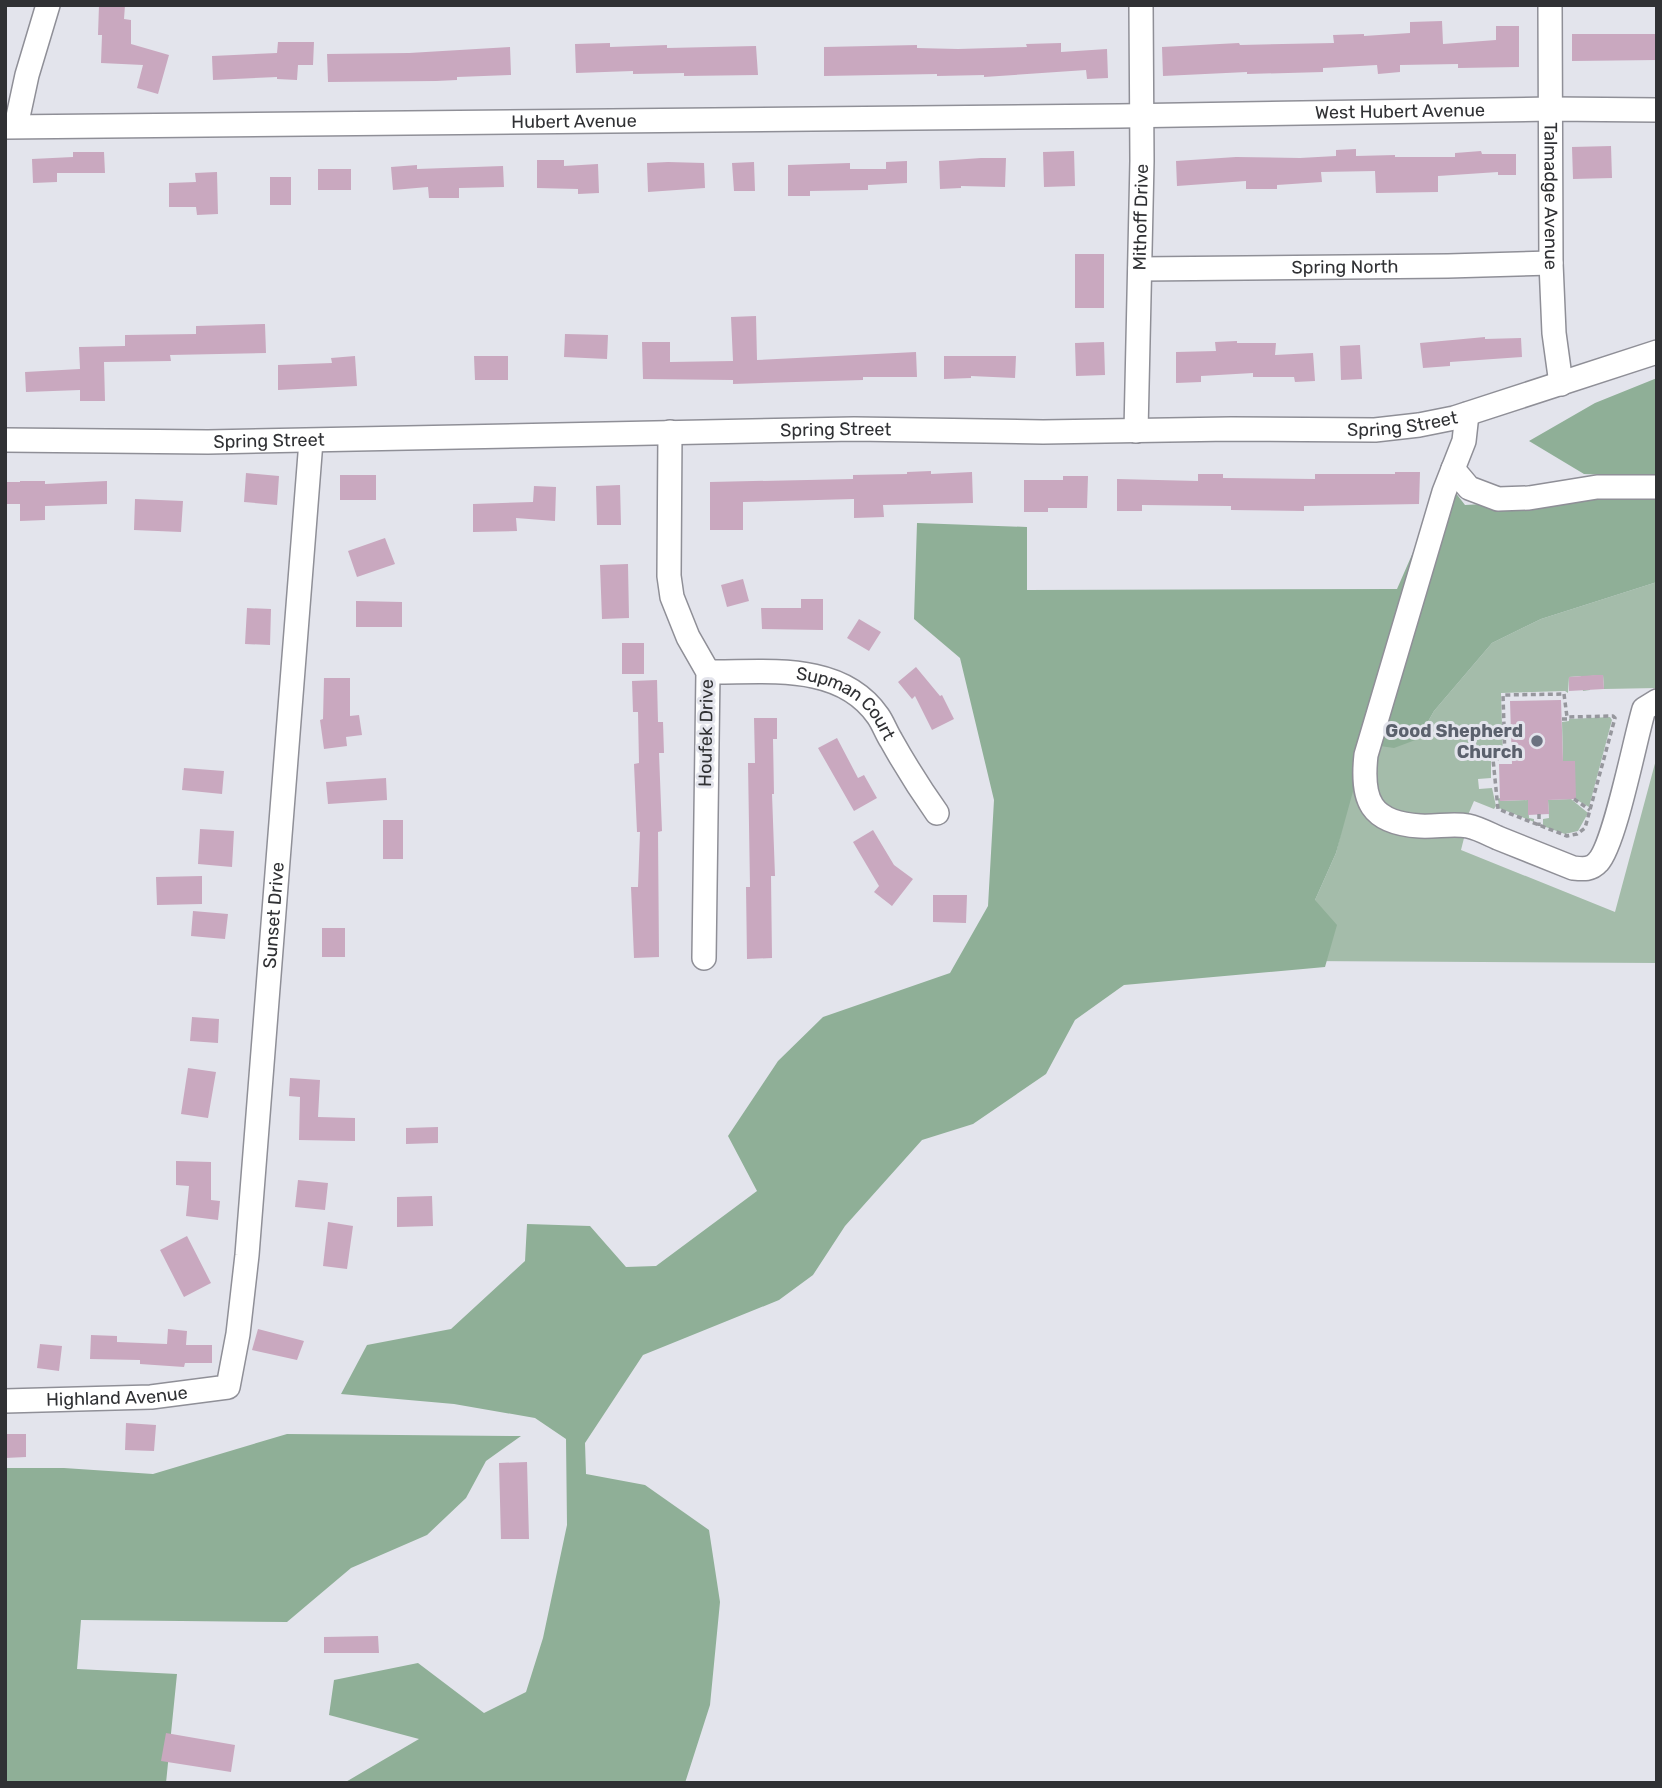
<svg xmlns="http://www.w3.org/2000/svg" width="1662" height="1788" font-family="Rubik,sans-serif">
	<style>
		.green { fill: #a4bcaa }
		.forest { fill: #8faf97 }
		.building { fill: #c9a8bf }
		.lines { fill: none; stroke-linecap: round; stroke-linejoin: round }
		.minor-casing { stroke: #8f8f97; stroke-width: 26 }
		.path { stroke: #96979d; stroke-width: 3.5; stroke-dasharray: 5 3.5; stroke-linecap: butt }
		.minor { stroke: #fff; stroke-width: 23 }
		.worship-dot { fill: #6b7280; stroke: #e3e4ec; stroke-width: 2.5 }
		.labels { text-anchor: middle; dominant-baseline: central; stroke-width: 6; stroke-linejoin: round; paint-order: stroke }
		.street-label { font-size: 18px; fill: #303134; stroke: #e3e4ec }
		.worship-label { font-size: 18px; font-weight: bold; fill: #5b616d; stroke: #e3e4ec; text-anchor: end }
	</style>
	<rect width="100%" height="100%" fill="#e3e4ec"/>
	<path class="green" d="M1657,582V688L1604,689L1603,675L1590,676V690L1583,691L1581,676L1569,677L1568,693L1565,691L1501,693L1503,756L1491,757V778L1478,779L1479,789L1492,788L1496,806L1494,809L1474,801L1468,815L1412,820L1379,803L1370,774L1375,745L1418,739L1434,711L1492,643L1541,619Z
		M1610,717L1612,720L1589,807L1575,799V761H1563L1562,722L1569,721V719Z
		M1657,756V963L1302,961L1315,900L1336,853L1352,787L1366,807L1461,835L1464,838L1461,850L1615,912Z
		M1500,798V801L1528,800L1529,818L1534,819V822L1499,808L1498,799Z
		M1571,799L1588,813L1578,831L1565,834L1543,826V819L1549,818L1548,800Z"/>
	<path class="forest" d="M1657,378V477L1584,474L1529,441L1595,403Z
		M1445,479L1465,505L1657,495V582L1541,619L1492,643L1434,711L1418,739L1394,748L1366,744L1336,853L1315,900L1337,925L1325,967L1124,985L1075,1020L1046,1074L973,1124L922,1140L845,1226L813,1275L779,1300L643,1355L585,1443L586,1474L645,1485L709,1530L720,1602L710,1705L685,1783H344L419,1739L329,1715L334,1680L418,1663L484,1713L526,1692L543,1638L567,1525L566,1439L535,1418L454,1404L341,1394L367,1345L451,1329L525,1261L527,1224L590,1226L626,1267L656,1266L757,1191L728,1136L778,1061L823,1017L950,973L988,906L994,800L960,658L914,619L917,523L1027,527V590L1397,589Z
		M287,1434L521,1436L486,1461L466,1498L427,1535L351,1568L287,1622L81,1620L77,1669L177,1674L166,1783H5V1468H64L153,1474Z"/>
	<path class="building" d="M99,5H125L124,19L131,20V44L169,55L158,94L137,88L143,65L101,63L102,35H98Z
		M1442,21L1443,44L1496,40V26H1519V67L1458,68V64L1400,65V72L1378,74L1377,65L1323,68V72L1247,74V72L1163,76L1162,47L1239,43L1240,45L1334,43L1333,35L1364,34V36L1410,33V22Z
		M1572,34H1657V60L1572,61Z
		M278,42H314L313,65H298L297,80L277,79V77L213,80L212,56L277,53Z
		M610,43V47L667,45V48L756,46L758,75L684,76V73L633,74V71L576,73L575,44Z
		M1061,43V52L1107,49L1108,78L1087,79L1086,70L984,77V75L937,76V74L824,76V47L917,45V48L958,49L1027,47L1026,44Z
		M510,47L511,75L457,77V80L436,81L328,82L327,54L409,53Z
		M1611,146L1612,178L1573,179L1572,147Z
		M1356,149V156L1395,155V157H1455V153L1481,151L1482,154H1516V175H1498V172L1438,176V192L1376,193L1375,171L1321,172L1322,182L1277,185V189H1246V181L1177,186L1176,161L1236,157L1300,158L1336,156V150Z
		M1074,151L1075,186L1044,187L1043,152Z
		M73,152H104L105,173H57V182L33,183L32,159L73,157Z
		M981,158H1006L1005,187L961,186V188L940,189L939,161Z
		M537,160H564V166L598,164L599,193L578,194V189L537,188Z
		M907,161V183L868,185V190L810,191V196H788V165L850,163V169H886V162Z
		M668,162L704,163L705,188L648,192L647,163Z
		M754,162L755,191H734L732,163Z
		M417,165V169L503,166L504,187L459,188V198H429L428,187L393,190L391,167Z
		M318,169H351V190H318Z
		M217,172L218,214L197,215L196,207H169V183L196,182L195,173Z
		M270,177H291V205H270Z
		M1075,254H1104V308H1075Z
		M756,316L757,360L916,352L917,377H863V380L733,384V380L643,379L642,342H670V362L733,361L731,317Z
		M265,324L266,353L170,355L171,361L104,362L105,401H80V390L26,392L25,372L80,369L79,347L125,346V335L196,334V326Z
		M565,334L608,335L607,359L564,357Z
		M1485,337V339L1521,338L1522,357L1450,362V366L1423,368L1420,343Z
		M1237,341V343H1276L1275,355L1313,353L1315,381L1295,382L1294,377H1253V373L1201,376V382L1176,383V352L1216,351L1215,342Z
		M1104,342L1105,375L1076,376L1075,343Z
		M1360,345L1362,379L1341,380L1340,346Z
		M355,356L357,386L278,390V365L332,363L331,358Z
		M474,356H508V380H475Z
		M944,356H1016L1015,378L971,376V378L944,379Z
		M931,471V474L972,472L973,503L883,505L884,517L854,518V499L743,502V530H710V482L853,479V475L907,474V472Z
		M1395,472H1420L1419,504L1304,506V511L1231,510V506L1142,505V511H1117V479L1198,481V474H1223V478L1315,479V474H1395Z
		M246,473L279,476L277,505L244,502Z
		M340,475H376V500H340Z
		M1063,476H1088L1087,508H1048V512H1024V480H1063Z
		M20,481H45V484L107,481V504L45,506V520L20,521V504H5V482H20Z
		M620,485L621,525H597L596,486Z
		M534,486L556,487L555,521L516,518L517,531L473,532V504L533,502Z
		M135,499L183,501L181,532L134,530Z
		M385,538L395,564L357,577L348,551Z
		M628,564L629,618L602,619L600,565Z
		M743,579L749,601L727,607L721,585Z
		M801,599H823V630L762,629L761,608H801Z
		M356,601L402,602V627H356Z
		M247,608L271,609L270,645L245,644Z
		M859,619L881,632L869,651L847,638Z
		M622,643H644V674H622Z
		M916,667L940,696L942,695L954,719L932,730L915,696L912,699L898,682Z
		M1596,675H1603L1604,689L1569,691V677Z
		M324,678H350V716L359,715L362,735L346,737L347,746L324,749L320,720L323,719Z
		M657,680L658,722H663L664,753H659L662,831L658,832L659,957L634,958L631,887H638L640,832H637L634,764L639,763L638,712H633L632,681Z
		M1561,700L1563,761H1575L1576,799L1548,800L1549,814L1528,815V800L1500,801L1499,764H1512L1510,701Z
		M754,718H777V739H773L774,794H772L775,876H771L772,958L747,959L746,887H750L748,763H755Z
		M837,738L858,778L864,775L877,798L854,811L818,748Z
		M184,768L224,771L222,794L182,790Z
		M386,778L387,800L328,804L326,782Z
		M383,820H403V859H383Z
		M200,829L234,831L232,867L198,864Z
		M873,830L894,865L913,879L892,906L874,892L879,886L853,842Z
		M202,876V904L157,905L156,877Z
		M933,895H967L966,923L933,922Z
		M193,911L228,914L225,939L191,936Z
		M322,928H345V957H322Z
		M192,1017L219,1019L218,1043L190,1041Z
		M188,1068L216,1072L208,1118L181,1114Z
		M290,1078L320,1080L318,1117L355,1118V1141L299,1140L300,1097L289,1096Z
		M438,1127V1143L406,1144V1128Z
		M176,1161L211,1162V1200L220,1201L218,1220L186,1216L189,1186L176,1185Z
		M298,1180L328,1183L325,1210L295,1207Z
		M432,1196L433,1226L397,1227V1197Z
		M328,1222L353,1226L347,1269L323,1266Z
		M187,1236L211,1283L184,1297L160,1250Z
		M168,1329L187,1331L186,1345H212V1363H185L184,1367L140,1364V1360L90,1359L91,1335L117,1336V1342L167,1344Z
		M258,1329L304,1341L297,1360L252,1350Z
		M40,1344L62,1346L59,1371L37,1368Z
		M126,1423L156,1425L154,1451L125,1450Z
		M5,1434H26V1457L5,1458Z
		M527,1462L529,1539H501L499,1463Z
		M378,1636L379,1653H324V1637Z
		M166,1733L235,1745L231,1772L161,1761Z"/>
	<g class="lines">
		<g class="minor-casing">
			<g id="minor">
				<path id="s1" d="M1550,5L1551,263L1554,333L1561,384"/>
				<path d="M16,126L27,75L48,5"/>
				<path id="s2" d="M5,127L1119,116L1551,109L1657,110"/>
				<path id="s3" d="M1140,269L1448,266L1551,263"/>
				<path d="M1467,414L1464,441L1444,492L1366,755C1361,800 1370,823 1420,826C1436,827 1453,823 1468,826C1478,828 1489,834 1498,838C1523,848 1548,858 1573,868C1583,869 1591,870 1598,862C1615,844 1635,739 1644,709L1657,701"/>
				<path id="s4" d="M1136,431L1142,161L1141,5"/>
				<path d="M670,432L669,576L672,597L688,637L708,672L704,958"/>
				<path id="s5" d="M5,440L208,442L854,429L1043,432L1231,429L1375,430L1419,425L1454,418L1657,352"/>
				<path d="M1453,469L1469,488L1498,499L1529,498L1597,487H1657"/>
				<path id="s6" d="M708,672C765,673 840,661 878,716C883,723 886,732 891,740C905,765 920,789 937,813"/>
				<path id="s7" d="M5,1401L151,1397L228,1387L238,1334L247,1255L311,441"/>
			</g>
		</g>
		<path class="path" d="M1564,694L1567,717L1613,716L1615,718L1585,828L1577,834L1567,836L1498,809L1493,759L1505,758L1503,695Z
			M1562,719H1567V717
			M1574,799L1590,810
			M1539,814V826"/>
		<use href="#minor" class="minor"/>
	</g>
	<circle class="worship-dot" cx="1537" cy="741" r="7"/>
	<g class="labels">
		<g class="street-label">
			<text stroke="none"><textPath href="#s2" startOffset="1395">West Hubert Avenue</textPath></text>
			<text stroke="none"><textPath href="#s2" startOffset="569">Hubert Avenue</textPath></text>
			<text stroke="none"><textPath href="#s1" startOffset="191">Talmadge Avenue</textPath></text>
			<text stroke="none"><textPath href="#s4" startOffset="214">Mithoff Drive</textPath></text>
			<text stroke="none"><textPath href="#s3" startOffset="205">Spring North</textPath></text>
			<text stroke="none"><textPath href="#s5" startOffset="1398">Spring Street</textPath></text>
			<text stroke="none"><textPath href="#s5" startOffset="831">Spring Street</textPath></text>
			<text stroke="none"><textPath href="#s5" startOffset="264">Spring Street</textPath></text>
			<text stroke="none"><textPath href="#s6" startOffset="149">Supman Court</textPath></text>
			<text transform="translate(706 733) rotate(-89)">Houfek Drive</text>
			<text stroke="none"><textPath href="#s7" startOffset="698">Sunset Drive</textPath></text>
			<text stroke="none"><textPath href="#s7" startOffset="112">Highland Avenue</textPath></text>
		</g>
		<g class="worship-label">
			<text x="1523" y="731">Good Shepherd<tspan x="1523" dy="21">Church</tspan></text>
		</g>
	</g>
	<rect width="1662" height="1788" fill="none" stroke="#303134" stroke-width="14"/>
</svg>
